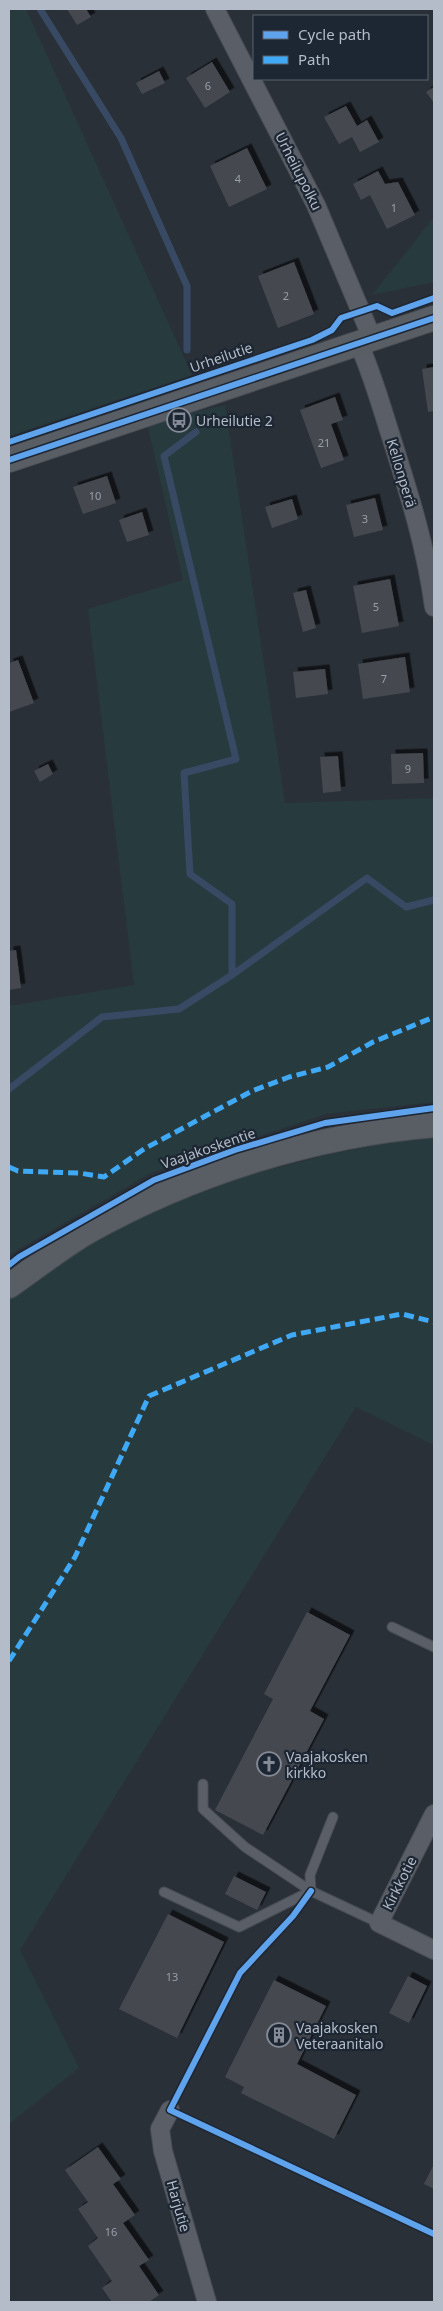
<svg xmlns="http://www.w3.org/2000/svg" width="443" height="2311" font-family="'Noto Sans',sans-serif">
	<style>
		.green { fill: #273a3e }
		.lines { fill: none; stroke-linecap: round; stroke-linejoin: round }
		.stream { stroke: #384963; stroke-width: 7 }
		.building { fill: #444950; filter: url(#shadow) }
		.lane-casing { stroke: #484c53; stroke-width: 11 }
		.street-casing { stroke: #484c53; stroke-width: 20 }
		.secondary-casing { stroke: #484c53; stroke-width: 26 }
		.lane { stroke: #5a5e66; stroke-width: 9 }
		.street { stroke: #5a5e66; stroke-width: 18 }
		.secondary { stroke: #595d64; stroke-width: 24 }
		.quiet { stroke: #3fa9f5; stroke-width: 5; stroke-dasharray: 10 5; stroke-linecap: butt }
		.cycleway-casing { stroke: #1d2633; stroke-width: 9 }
		.cycleway { stroke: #60a3ed; stroke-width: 6 }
		.labels { text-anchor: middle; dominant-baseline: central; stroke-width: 4.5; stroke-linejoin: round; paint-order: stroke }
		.number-label { font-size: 11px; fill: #989fab }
		.street-label { font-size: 14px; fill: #b4bcc9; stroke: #1d2633 }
		.poi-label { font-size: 14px; fill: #b4bcc9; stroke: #1d2633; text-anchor: start }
	</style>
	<defs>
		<filter id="shadow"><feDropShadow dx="4.5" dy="-4.5" stdDeviation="0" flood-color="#0009"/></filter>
	</defs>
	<rect width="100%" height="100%" fill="#2a3038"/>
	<path class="green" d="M9,9H26L192,375L9,436Z
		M434,217V282L372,295Z
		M225,405L285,803L434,798V1102L326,1114L151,1173L9,1255V1006L134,985L88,609L183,580L147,423Z
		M434,1137V1445L356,1407L20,1950L79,2068L9,2124V1298L88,1243L167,1205L249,1175L327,1155L411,1138Z"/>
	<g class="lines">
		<path class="stream" d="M40,9L121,138L187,286V350
			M232,975L367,878L406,907L434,900
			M9,1089L102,1017L179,1009L232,975V904L190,874L184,773L236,759L164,456L196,432"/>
	</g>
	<path class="building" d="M67,9H86L91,17L77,25Z
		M212,62L230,92L205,108L186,78Z
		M159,71L165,83L142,94L136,83Z
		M434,87V103L426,92Z
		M346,106L357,126L367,120L379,142L360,152L352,137L339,144L324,117Z
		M247,148L267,189L229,207L210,166Z
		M378,171L385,184L398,182L415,215L387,229L370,195L361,200L353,184Z
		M294,262L314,314L278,328L258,276Z
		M434,367V411L428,412L422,369Z
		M335,397L343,420L331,424L344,460L321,468L300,410Z
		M107,476L116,503L83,514L73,487Z
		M375,498L383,530L354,537L346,505Z
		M292,499L298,519L272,528L265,507Z
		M142,512L149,535L127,542L119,520Z
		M390,579L399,626L362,633L353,586Z
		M306,590L316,628L303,632L293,593Z
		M405,657L410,692L363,699L358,664Z
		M18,660L34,703L9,712V663Z
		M325,669L328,694L296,698L293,672Z
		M423,753L424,783L392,784L391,754Z
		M338,756L341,791L323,793L320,757Z
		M48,764L53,774L40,782L34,771Z
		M16,950L21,988L9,990V951Z
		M307,1612L350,1635L310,1711L324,1719L263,1835L215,1810L273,1699L264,1694Z
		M234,1876L266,1892L257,1910L225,1894Z
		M168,1914L224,1942L177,2038L119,2009Z
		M408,1976L427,1986L409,2023L389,2013Z
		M274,1980L326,2006L297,2064L356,2095L334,2139L241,2093L244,2087L225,2077Z
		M98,2147L121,2179L113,2184L135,2215L123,2223L149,2260L139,2266L159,2295L149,2302H112L102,2288L112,2281L88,2246L98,2238L78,2209L88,2202L65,2170Z
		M434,2164V2189L424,2184Z"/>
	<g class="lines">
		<g class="lane-casing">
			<path id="lane" d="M392,1627L434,1647
				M203,1784V1809L245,1847L311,1891L379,1923
				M311,1891L310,1875L333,1817
				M164,1892L239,1927L311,1891"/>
		</g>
		<g class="street-casing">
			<path id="street" d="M215,9L316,205L372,338
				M358,342C373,375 382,409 393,443C411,500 426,548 434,607
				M434,1814L379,1923L434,1950
				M170,2110L160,2129L163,2151L207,2302"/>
		</g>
		<g class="secondary-casing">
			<path id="secondary" d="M9,460L434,318
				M9,1286C35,1268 60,1248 87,1232C192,1173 315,1135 434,1125"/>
		</g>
		<use href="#lane" class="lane"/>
		<use href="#street" class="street"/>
		<use href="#secondary" class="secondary"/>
		<path class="quiet" d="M9,1167L18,1171L79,1173L104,1177L144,1149L252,1091L289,1077L328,1067L373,1042L434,1017
			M9,1661L75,1557L149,1396L292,1335L402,1314L434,1322"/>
		<g class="cycleway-casing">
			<path id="cycleway" d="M9,442L312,340L332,330L341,318L377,306L392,313L434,298
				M9,460L434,318
				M9,1265L19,1257L154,1180L235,1150L325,1123L434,1108
				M311,1891L293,1916L240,1973L170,2110L434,2234"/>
		</g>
		<use href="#cycleway" class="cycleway"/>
	</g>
	<defs>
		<g id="bus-ring" transform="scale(1.25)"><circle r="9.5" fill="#1d2633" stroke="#848b96" stroke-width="1.5"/><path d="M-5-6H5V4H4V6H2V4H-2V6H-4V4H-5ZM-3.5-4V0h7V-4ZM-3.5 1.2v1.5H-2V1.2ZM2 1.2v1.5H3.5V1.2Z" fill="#848b96"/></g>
		<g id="church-ring" transform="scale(1.25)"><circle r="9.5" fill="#1d2633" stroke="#848b96" stroke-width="1.5"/><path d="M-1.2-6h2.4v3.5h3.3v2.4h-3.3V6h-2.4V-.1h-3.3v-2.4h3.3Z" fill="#848b96"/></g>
		<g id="building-ring" transform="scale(1.25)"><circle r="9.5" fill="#1d2633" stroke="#848b96" stroke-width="1.5"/><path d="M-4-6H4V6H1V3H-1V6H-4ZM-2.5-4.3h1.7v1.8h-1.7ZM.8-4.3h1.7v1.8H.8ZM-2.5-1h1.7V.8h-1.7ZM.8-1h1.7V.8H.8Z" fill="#848b96"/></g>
	</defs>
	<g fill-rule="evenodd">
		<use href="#bus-ring" x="179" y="420"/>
		<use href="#church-ring" x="269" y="1764"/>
		<use href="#building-ring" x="279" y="2035"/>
	</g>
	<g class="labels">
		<g class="number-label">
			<text x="208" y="85">6</text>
			<text x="238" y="178">4</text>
			<text x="394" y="207">1</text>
			<text x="286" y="295">2</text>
			<text x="324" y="442">21</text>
			<text x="95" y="495">10</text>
			<text x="365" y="518">3</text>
			<text x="376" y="606">5</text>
			<text x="384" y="678">7</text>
			<text x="408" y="768">9</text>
			<text x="172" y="1976">13</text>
			<text x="111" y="2231">16</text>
		</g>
		<g class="street-label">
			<text transform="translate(299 171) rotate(63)">Urheilupolku</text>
			<text transform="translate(221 357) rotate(-19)">Urheilutie</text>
			<text transform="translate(402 473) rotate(73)">Kellonperä</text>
			<text transform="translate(208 1148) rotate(-19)">Vaajakoskentie</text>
			<text transform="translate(399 1883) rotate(-63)">Kirkkotie</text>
			<text transform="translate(179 2206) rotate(74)">Harjutie</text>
		</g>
		<g class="poi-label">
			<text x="196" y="420">Urheilutie 2</text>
			<text x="286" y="1756">Vaajakosken<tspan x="286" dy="16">kirkko</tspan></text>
			<text x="296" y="2027">Vaajakosken<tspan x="296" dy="16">Veteraanitalo</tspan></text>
		</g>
	</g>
	<rect width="443" height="2311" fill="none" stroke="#b4bcc9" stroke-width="20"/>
	<rect x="253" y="15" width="175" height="65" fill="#1d2633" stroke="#59626f"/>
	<rect x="263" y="31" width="25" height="8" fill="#60a3ed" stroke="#59626f"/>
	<text x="298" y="40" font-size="15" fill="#b4bcc9">Cycle path</text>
	<rect x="263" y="56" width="25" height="8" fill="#3fa9f5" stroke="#59626f"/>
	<text x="298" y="65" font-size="15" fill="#b4bcc9">Path</text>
</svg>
